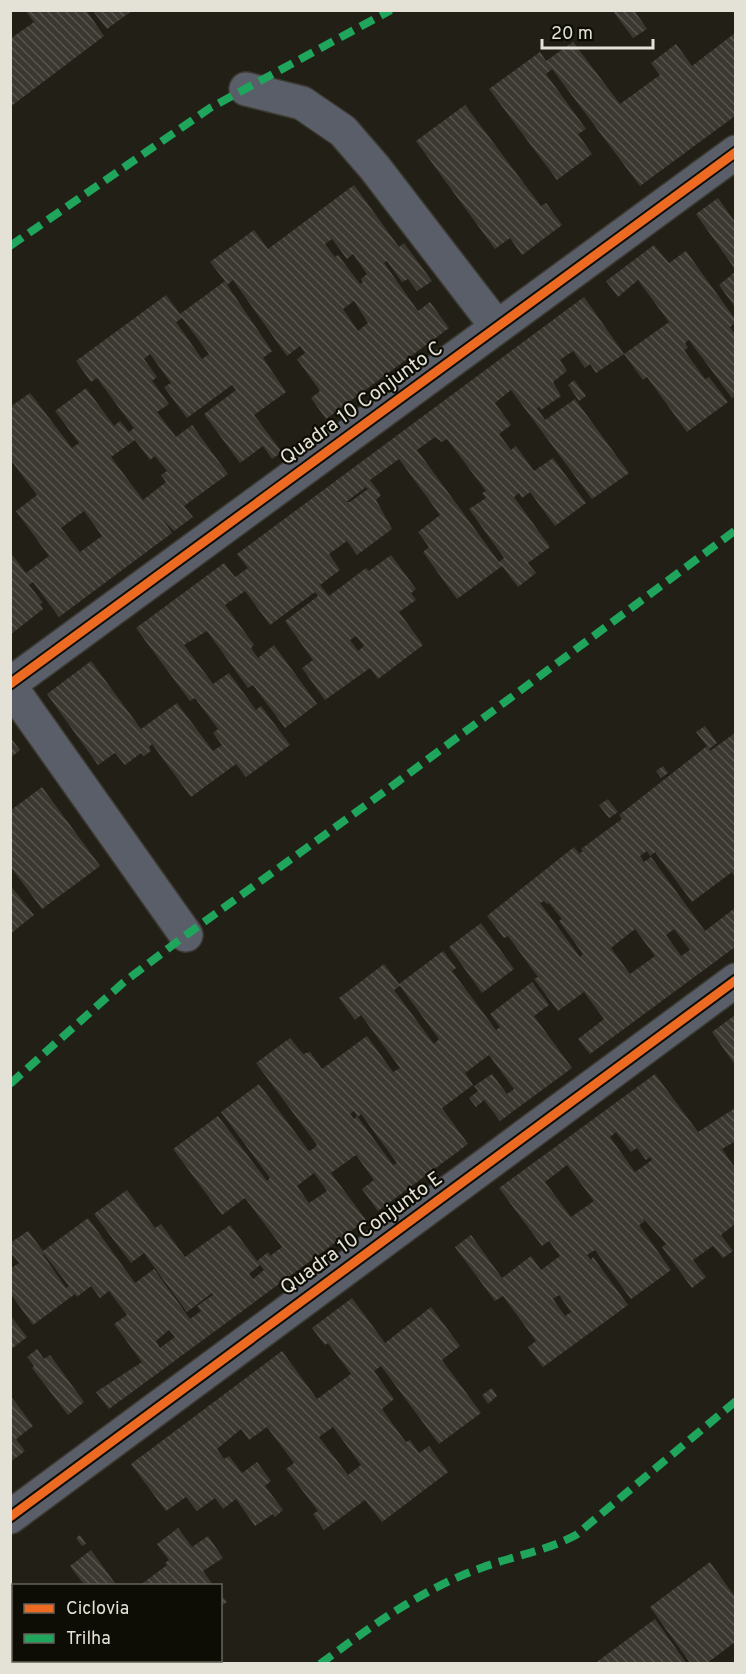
<svg xmlns="http://www.w3.org/2000/svg" width="746" height="1674" font-family="Overpass,sans-serif">
	<style>
		.building { fill: url(#building-back-hatch); fill-rule: evenodd }
		.lines { fill: none; stroke-linecap: round; stroke-linejoin: round }
		.street-casing { stroke: #3c3a32; stroke-width: 36 }
		.street { stroke: #595e69; stroke-width: 33 }
		.quiet { stroke: #20a55d; stroke-width: 8; stroke-dasharray: 15 8; stroke-linecap: butt }
		.cycleway-casing { stroke: #0e0d05; stroke-width: 13 }
		.cycleway { stroke: #ed6a23; stroke-width: 9 }
		.labels { text-anchor: middle; dominant-baseline: central; stroke-width: 4.5; stroke-linejoin: round; paint-order: stroke }
		.street-label { font-size: 20px; fill: #e4e1d6; stroke: #0e0d05 }
	</style>
	<defs>
		<pattern id="building-back-hatch" width="6" height="6" patternUnits="userSpaceOnUse" patternTransform="scale(1.5)"><rect width="6" height="6" fill="#3a3830"/><path d="M-1 5l2 2M0 0l6 6M5-1l2 2" fill="none" stroke="#56544d"/></pattern>
	</defs>
	<rect width="100%" height="100%" fill="#222016"/>
	<path class="building" d="M25,10H86L104,36L10,107V39L34,22Z
		M92,10H133L107,29Z
		M612,10H634L647,29L633,38Z
		M735,33V116L640,186L552,69L546,74L586,129L578,134L592,154L557,180L489,89L540,52L546,61L573,42L620,104L660,75L651,63L676,44L692,66Z
		M465,105L541,206L546,203L562,225L522,255L510,238L495,249L416,141Z
		M354,185L399,247L404,243L432,281L417,291L408,279L402,282L387,261L384,263L418,311L430,302L449,328L326,419L311,398L320,391L297,359L305,353L300,346L287,356L233,280L227,285L272,351L263,358L286,392L254,415L282,452L272,459L263,446L240,463L204,414L236,390L232,385L187,418L164,387L171,383L150,354L144,359L157,377L152,381L169,404L157,412L176,437L192,425L228,474L184,506L193,517L174,531L163,520L172,533L59,617L33,582L29,585L43,603L40,604L43,609L10,635V552L26,573L49,556L16,511L37,495L10,459V407L30,393L72,448L79,443L55,411L86,388L114,426L120,421L129,432L134,428L97,378L91,382L76,361L166,295L180,314L225,281L210,262L254,230L268,249ZM332,239L347,259L353,254L367,274L361,279L363,282L360,284L338,255L335,257L325,244ZM354,301L368,323L358,331L343,309ZM182,318L209,354L202,359L176,322ZM135,440L150,460L155,456L167,471L161,475L166,482L143,500L111,457ZM84,511L102,536L80,552L61,528Z
		M718,198L735,222V269L696,214Z
		M654,245L669,263L686,251L735,319V323L730,327L733,332L735,330V396L732,398L689,340L685,343L688,348L684,350L705,379L709,377L728,402L687,432L647,377L643,380L624,354L669,322L638,280L618,297L606,281Z
		M735,272V307L719,285Z
		M584,297L624,354L596,373L590,364L585,368L573,351L560,360L567,371L553,382L561,396L541,410L539,407L537,408L545,420L575,399L629,473L592,499L511,390L495,403L511,425L499,434L511,450L516,446L534,471L553,458L586,503L555,526L530,492L522,498L519,493L514,497L550,547L528,563L536,573L518,587L502,566L457,599L423,552L429,547L418,532L440,515L399,459L370,480L381,495L376,500L392,529L357,555L347,541L329,554L340,570L320,585L329,596L366,568L369,571L391,555L416,589L411,593L416,600L399,612L423,645L378,679L370,668L325,700L302,668L313,660L285,621L318,596L315,592L270,625L245,591L225,605L254,645L251,648L258,658L274,645L317,704L285,728L253,685L248,688L207,631L184,645L213,684L229,673L256,710L261,706L290,745L246,777L236,764L191,797L152,744L149,747L151,751L144,756L141,753L125,765L115,753L98,765L47,694L91,661L141,729L177,703L213,751L222,745L213,733L218,729L195,698L190,701L136,628L224,563L235,577L248,568L237,554ZM435,437L442,442L447,439L486,491L482,493L486,498L469,509L504,558L499,562L417,450ZM366,487L368,489L350,502H346ZM356,636L364,646L358,651L350,640Z
		M574,380L586,396L579,401L568,385Z
		M705,726L717,743L709,749L710,751L735,733V874L734,876L732,872L692,902L655,852L650,856L647,851L640,856L644,862L651,857L705,931L735,908V947L590,1054L578,1039L604,1019L584,992L558,1011L534,979L538,977L508,936L504,938L487,916L574,847L579,854L583,851L581,849L622,819L619,815L707,746L696,732ZM544,901L547,904L549,903L562,919L559,921L583,954L580,957L540,903ZM635,929L655,956L630,974L611,948ZM674,929L690,950L681,956L666,935Z
		M10,737L20,750L10,758Z
		M663,766L668,773L661,778L656,771Z
		M42,787L100,866L42,909L10,866V811Z
		M608,799L618,812L609,818L599,805Z
		M10,885L34,915L10,934Z
		M481,923L514,969L482,993L449,947Z
		M443,951L456,968L452,971L496,1030L500,1027L490,1014L532,982L549,1005L534,1016L572,1068L500,1121L484,1100L476,1107L469,1098L478,1091L474,1086L492,1074L507,1094L514,1089L489,1055L465,1073L473,1085L442,1108L468,1144L378,1211L362,1189L374,1180L356,1155L331,1173L366,1220L109,1409L96,1392L142,1362L114,1324L127,1315L109,1291L100,1298L91,1286L77,1297L75,1294L33,1325L10,1293V1269L19,1263L10,1252V1243L28,1231L43,1251L88,1218L135,1283L154,1269L190,1319L201,1311L197,1306L213,1295L212,1293L187,1312L144,1253L131,1263L94,1214L127,1190L155,1228L161,1224L185,1257L230,1225L257,1261L268,1252L270,1256L282,1247L245,1198L222,1215L173,1149L218,1116L267,1181L270,1178L221,1112L259,1084L309,1151L313,1149L317,1145L256,1063L290,1038L303,1054L310,1052L322,1069L367,1036L393,1072L400,1068L361,1015L355,1020L339,998L384,964L399,984ZM400,986L439,1039L434,1044L394,990ZM354,1111L358,1117L361,1114L397,1163L393,1165L357,1116L354,1119L350,1114ZM314,1173L327,1191L309,1203L297,1186ZM44,1254L69,1286L66,1288L43,1255ZM260,1265L264,1270L253,1279L249,1274ZM169,1330L175,1337L160,1348L156,1341Z
		M735,1015V1065L712,1032Z
		M655,1074L698,1132L735,1108V1145L734,1142L722,1149L735,1168V1224L721,1235L733,1251L723,1258L713,1246L693,1260L706,1277L692,1288L662,1247L666,1244L643,1218L644,1222L639,1225L671,1270L631,1299L595,1250L587,1255L591,1260L593,1257L628,1305L543,1367L528,1347L536,1341L503,1296L495,1301L455,1247L471,1235L502,1278L531,1256L541,1270L560,1256L549,1241L542,1246L499,1188ZM616,1132L631,1152L637,1148L646,1160L650,1157L652,1160L635,1172L610,1137ZM567,1165L594,1201L571,1217L545,1182ZM559,1295L571,1312L565,1316L553,1299Z
		M352,1298L385,1343L431,1307L460,1346L442,1360L481,1413L439,1444L381,1366L374,1371L394,1399L382,1409L402,1437L406,1442L410,1440L419,1453L429,1446L448,1472L382,1522L365,1500L324,1530L313,1514L318,1511L286,1469L294,1463L267,1427L249,1440L241,1429L217,1449L224,1459L229,1456L242,1473L257,1462L271,1481L265,1486L283,1510L275,1517L273,1514L255,1526L236,1499L223,1509L215,1498L197,1511L186,1497L166,1511L131,1464L282,1351L317,1399L351,1374L328,1343L325,1345L312,1328ZM333,1427L361,1465L348,1475L319,1437Z
		M10,1315L27,1337L10,1350Z
		M37,1349L44,1359L50,1355L84,1402L68,1415L32,1368L34,1366L27,1357Z
		M492,1388L497,1396L488,1404L482,1395Z
		M10,1395L33,1426L16,1439L25,1451L10,1462Z
		M178,1528L192,1547L208,1536L223,1558L203,1571L214,1586H139L167,1565L165,1563L169,1560L157,1544Z
		M80,1535L86,1544L82,1546L76,1538Z
		M91,1550L117,1586H85L70,1566Z
		M710,1562L735,1597V1642L706,1664H691L650,1607Z
		M10,1582L14,1586V1647L10,1643Z
		M220,1594L227,1602L220,1607Z
		M655,1619L687,1664H594Z
		M22,1660H70L72,1664H25Z
		M79,1660H126L128,1664H81Z"/>
	<g class="lines">
		<g class="street-casing">
			<path id="street" d="M246,89L302,103L343,131L375,168L497,327
				M10,684L736,152
				M10,686L186,935
				M10,1517L736,980"/>
		</g>
		<use href="#street" class="street"/>
		<path class="quiet" d="M10,246L210,108L391,10
			M10,1084L124,982L186,935L384,792L736,530
			M320,1664C370,1627 422,1589 481,1568C513,1556 546,1551 576,1535L736,1401"/>
		<g class="cycleway-casing">
			<path id="cycleway" d="M10,684L736,152
				M10,1517L736,980"/>
		</g>
		<use href="#cycleway" class="cycleway"/>
	</g>
	<g class="labels">
		<g class="street-label">
			<text transform="translate(362 404) rotate(-36)">Quadra 10 Conjunto C</text>
			<text transform="translate(362 1234) rotate(-36)">Quadra 10 Conjunto E</text>
		</g>
	</g>
	<rect width="746" height="1674" fill="none" stroke="#e4e1d6" stroke-width="24"/>
	<rect x="12" y="1584" width="210" height="78" fill="#0e0d05" stroke="#646259" stroke-width="1.5"/>
	<rect x="24" y="1604" width="30" height="9" fill="#ed6a23" stroke="#646259" stroke-width="1.5"/>
	<text x="66" y="1614" font-size="18" fill="#e4e1d6">Ciclovia</text>
	<rect x="24" y="1634" width="30" height="9" fill="#20a55d" stroke="#646259" stroke-width="1.5"/>
	<text x="66" y="1644" font-size="18" fill="#e4e1d6">Trilha</text>
	<path d="M542 39v9h111v-9" fill="none" stroke="#e4e1d6" stroke-width="3"/>
	<text x="551" y="39" font-size="18" fill="#e4e1d6" stroke="#0e0d05" stroke-width="4.5" paint-order="stroke">20 m</text>
</svg>
